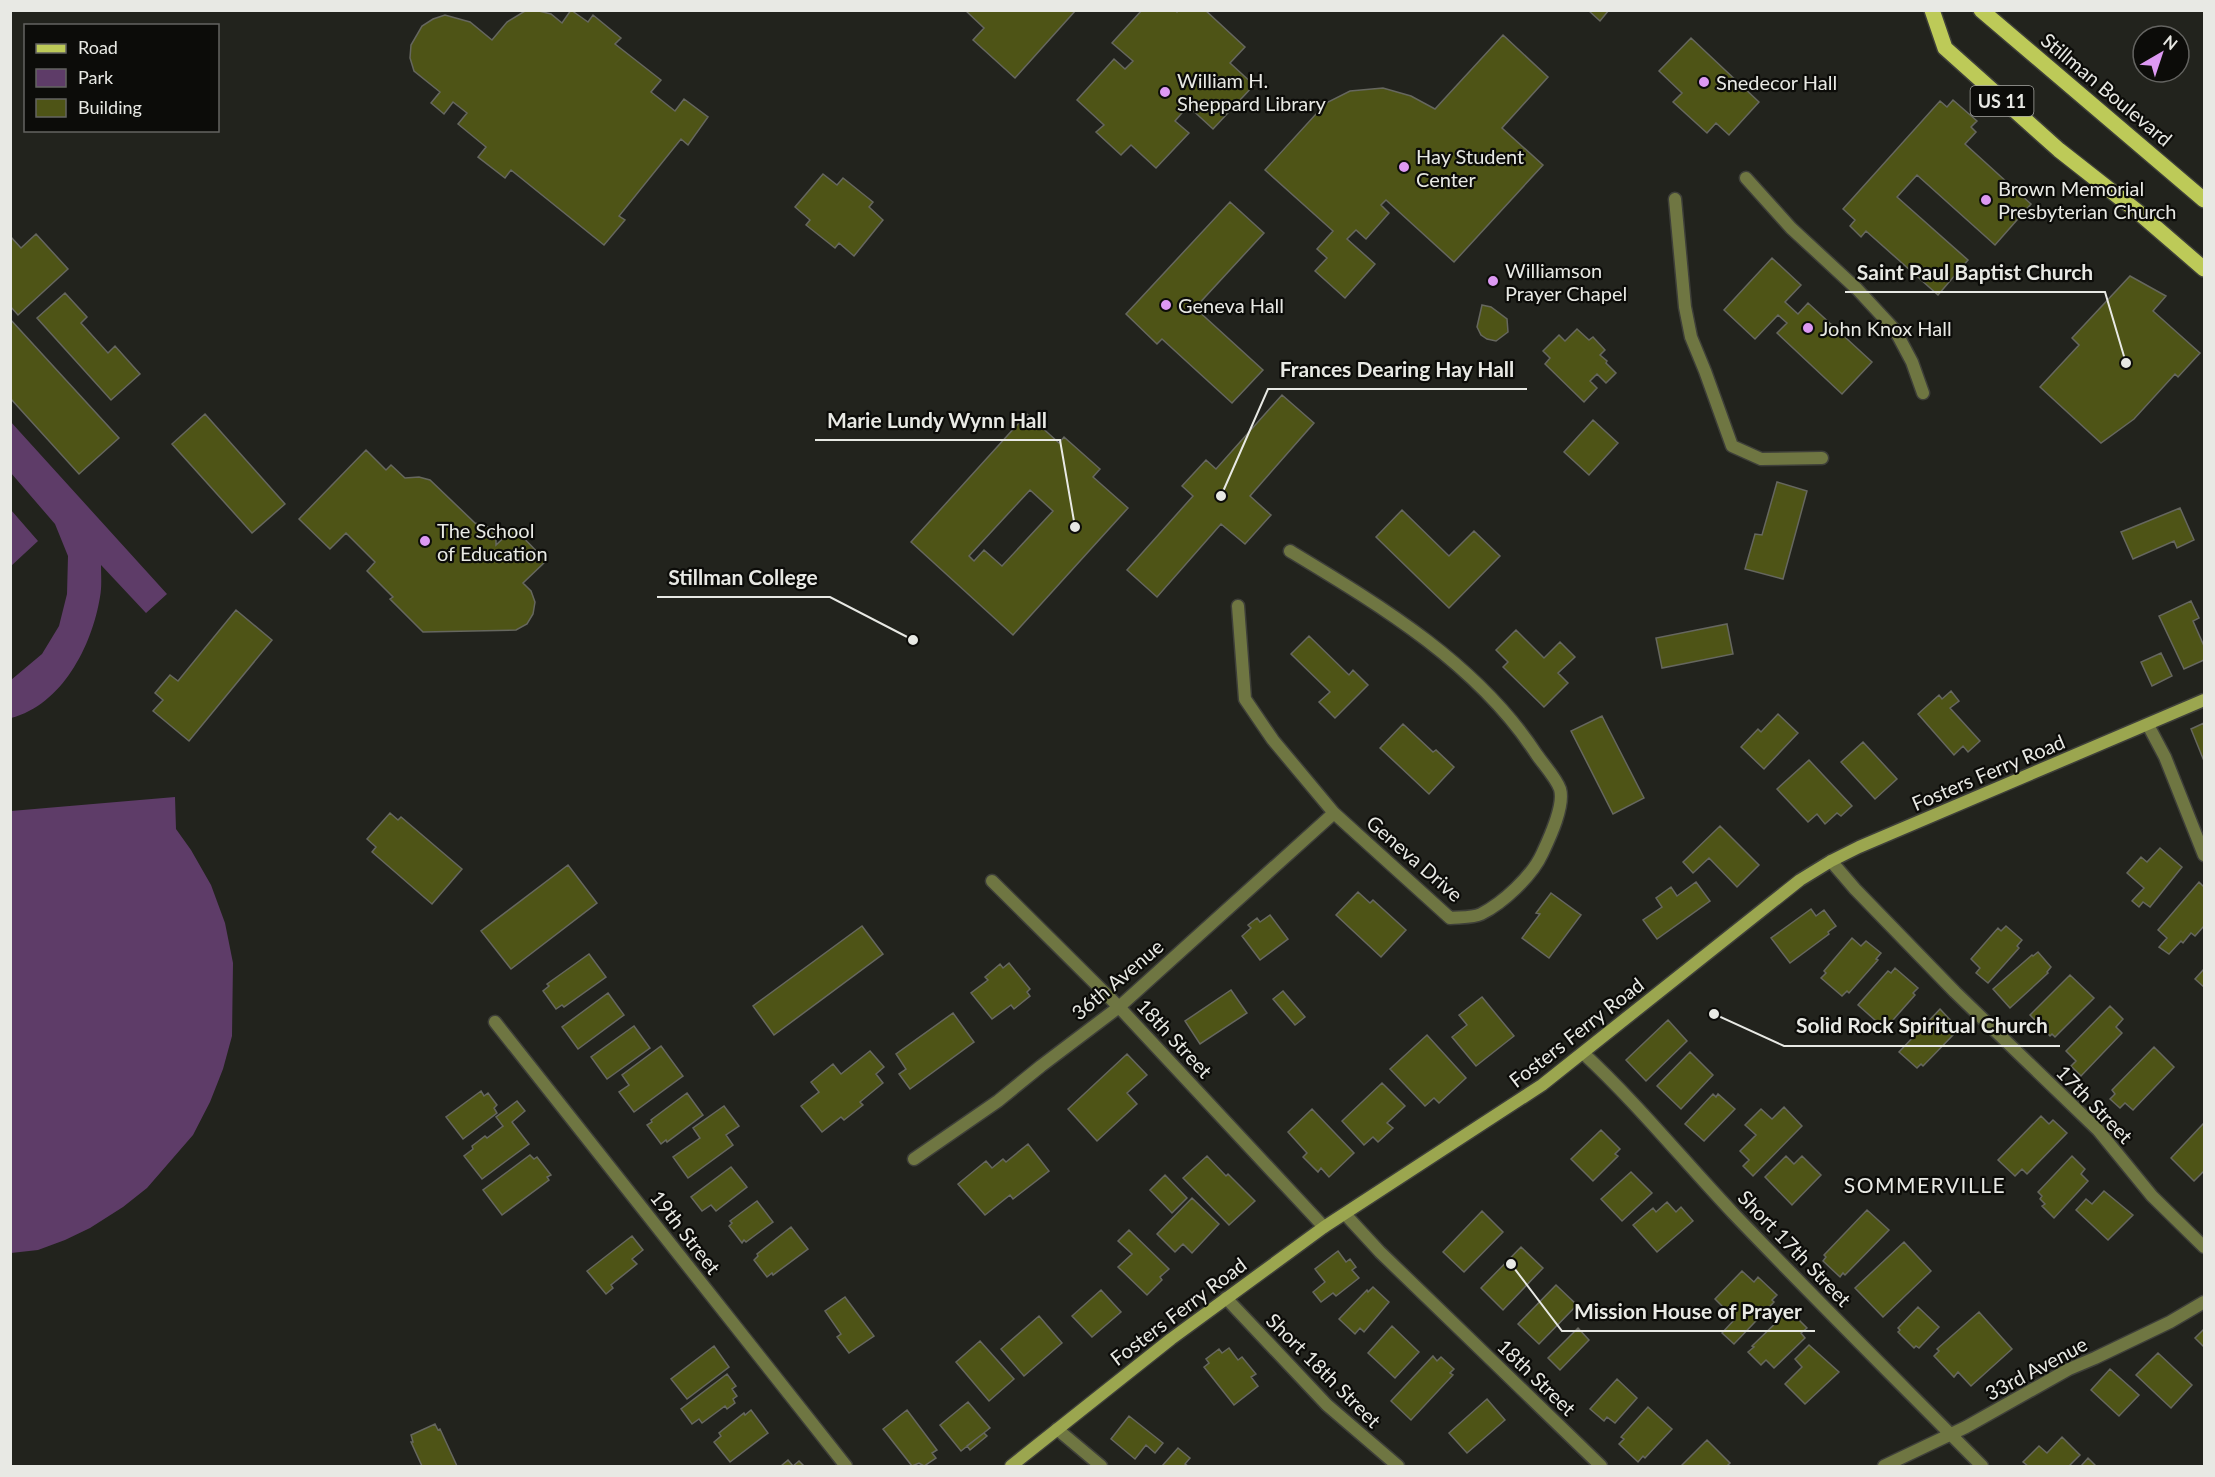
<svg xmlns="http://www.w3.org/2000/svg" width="2215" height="1477" font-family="Lato,sans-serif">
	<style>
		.green { fill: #5e3c68 }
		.building { fill: #4e5416; stroke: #66675f; stroke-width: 1.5; fill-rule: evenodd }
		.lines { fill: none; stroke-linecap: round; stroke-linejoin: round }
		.street-casing { stroke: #3e3f39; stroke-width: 15 }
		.secondary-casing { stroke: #3e3f39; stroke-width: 15 }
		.primary-casing { stroke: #3e3f39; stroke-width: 18 }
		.street { stroke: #6f7642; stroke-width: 12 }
		.secondary { stroke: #9ba64f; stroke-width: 12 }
		.primary { stroke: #bdca58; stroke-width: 15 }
		.poi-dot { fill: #dd99f3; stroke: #0c0c09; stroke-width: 2 }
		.labels { text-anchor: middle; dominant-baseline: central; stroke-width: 4.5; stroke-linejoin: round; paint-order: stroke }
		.shield { fill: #0c0c09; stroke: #a6a7a2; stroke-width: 1.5 }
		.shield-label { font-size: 18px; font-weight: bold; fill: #e8e9e4 }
		.poi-label { font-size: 20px; fill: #e8e9e4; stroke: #0c0c09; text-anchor: start }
		.street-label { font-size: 20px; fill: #e8e9e4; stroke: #0c0c09 }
		.neighbourhood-label { font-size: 21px; letter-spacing: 1.5px; fill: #e8e9e4; stroke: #0c0c09 }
		.leader { fill: none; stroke: #e8e9e4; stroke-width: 2 }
		.callout-dot { fill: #e8e9e4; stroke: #0c0c09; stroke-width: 2 }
		.callout-label { font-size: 21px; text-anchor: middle; font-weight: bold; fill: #e8e9e4; stroke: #0c0c09; stroke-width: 4.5; stroke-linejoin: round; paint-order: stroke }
	</style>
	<rect width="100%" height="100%" fill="#22231d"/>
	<path class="green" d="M10,421L167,594L146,613L101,565C101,575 102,587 100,597C92,646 62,705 11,718V680L42,654L59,626L67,594L68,556L55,524L11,473Z
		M11,510L38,541L11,566H10Z
		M175,797L176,829L191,850L211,885L225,923L233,963L232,1036L223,1069L210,1102L193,1135L147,1188L123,1207L90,1228L65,1240L38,1250L11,1253V811Z"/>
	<path class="building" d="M571,10L588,22L593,15L621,38L615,44L661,80L651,92L675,111L684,99L708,117L688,145L681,139L619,216L625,220L604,245L511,170L505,178L478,157L486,147L458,124L467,113L453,102L444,114L431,103L440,92L414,71L410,58L411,45L422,26L433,19L445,15L470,22L492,40L507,22L525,11H539L551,14L562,23Z
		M965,10H1076L1015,78L973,40L984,28Z
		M1142,10H1175L1177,12L1178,10H1205L1245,47L1230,63L1254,85L1213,129L1188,106L1175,121L1189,133L1156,168L1131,145L1121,155L1096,132L1104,125L1077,100L1114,59L1125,69L1133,61L1112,43Z
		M1588,10H1609L1600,21Z
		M1503,35L1548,77L1502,128L1543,165L1454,262L1386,200L1381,205L1389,213L1366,239L1356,230L1347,239L1375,264L1345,298L1315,271L1327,258L1317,249L1333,231L1265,170L1326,103L1350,91L1383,88L1411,96L1435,109Z
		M1691,38L1759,102L1729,135L1716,123L1707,133L1673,102L1682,93L1659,71Z
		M1953,100L1977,121L1971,127L1976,132L1965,144L2031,204L1995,245L1917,175L1897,197L1968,260L1938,295L1866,231L1861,237L1850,226L1855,220L1843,209L1940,101L1947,107Z
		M823,174L837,185L843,178L873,202L869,207L883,220L854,256L839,243L835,248L806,225L810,220L795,207Z
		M1230,202L1264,233L1195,308L1263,370L1232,403L1162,339L1157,344L1126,314Z
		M36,234L68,269L18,315L10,306V236L21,248Z
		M1772,258L1801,285L1785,302L1798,314L1808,303L1872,362L1842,394L1777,333L1787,323L1778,315L1755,339L1724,310Z
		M2130,276L2166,296L2153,311L2200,353L2178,377L2175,374L2134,419L2101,443L2040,387L2079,345L2072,338Z
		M65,293L87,317L81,323L108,353L115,346L140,374L111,400L37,318Z
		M1482,305L1491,307L1507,319L1508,332L1496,341L1487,339L1481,335L1477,327Z
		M10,319L119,438L79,474L10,398Z
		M1577,329L1589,340L1593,337L1605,350L1600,355L1607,361L1606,363L1616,373L1606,383L1597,374L1590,381L1597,388L1584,402L1545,364L1550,358L1543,351L1559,335L1565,341Z
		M1282,395L1314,423L1250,496L1271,515L1245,544L1221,524L1157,597L1127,570L1193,496L1182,486L1206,460L1216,469Z
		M205,414L285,504L252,533L172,444Z
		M1027,414L1059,443L1064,437L1100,469L1093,477L1128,508L1013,635L911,542ZM1030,490L1053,511L1002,566L984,550L974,561L969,556Z
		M1593,420L1618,443L1589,475L1564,452Z
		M366,450L386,470L391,465L405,478L419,477L430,480L475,523L490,528L496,537V545L514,528L546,561L523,583L531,591L535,602L533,614L527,624L516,630L423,632L390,599L393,597L367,571L375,562L346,533L330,549L299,519Z
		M1777,482L1807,491L1783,579L1745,569L1755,534L1762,535Z
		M2180,508L2194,540L2177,548L2174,541L2133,559L2121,532Z
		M1402,510L1449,556L1474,531L1500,556L1449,608L1376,537Z
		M2191,601L2199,618L2193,621L2204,646V660L2184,669L2159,616Z
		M236,610L272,640L189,741L153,711L163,700L155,693L170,675L178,681Z
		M1727,624L1733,654L1662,668L1656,638Z
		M1516,630L1544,658L1560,642L1575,657L1558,673L1568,683L1544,707L1503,667L1508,662L1496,650Z
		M1309,636L1349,675L1353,670L1368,685L1335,718L1319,702L1330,692L1291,654Z
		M2161,653L2172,676L2152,686L2141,662Z
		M1951,691L1959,701L1950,708L1980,741L1968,752L1963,746L1954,755L1918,714L1939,695L1942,699Z
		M1778,714L1798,733L1764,769L1741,747L1758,729L1761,732Z
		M1602,716L1644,798L1613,814L1571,731Z
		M2204,723V761L2191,729Z
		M1403,724L1433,752L1436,750L1454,767L1429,794L1380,748Z
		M1863,742L1897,779L1875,799L1841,762Z
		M1809,760L1852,806L1841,816L1837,813L1825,824L1817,814L1808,822L1777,789Z
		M390,813L398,820L401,817L462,869L432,904L372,852L376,847L367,839Z
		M1720,826L1759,865L1737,887L1709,858L1693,873L1683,862Z
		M2160,848L2182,867L2150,907L2143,902L2139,907L2132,901L2144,888L2127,873L2141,857L2147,862Z
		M568,865L597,903L511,969L481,931Z
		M1696,882L1710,901L1657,939L1643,920L1662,907L1656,898L1671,887L1677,896Z
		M2199,882L2204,887V926L2195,936L2191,933L2183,943L2181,941L2169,954L2159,947L2167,938L2158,930Z
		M1358,892L1370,903L1373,900L1406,930L1381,957L1336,915Z
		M1551,893L1581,915L1549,958L1522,938L1540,914L1536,913Z
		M1811,909L1816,916L1824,910L1836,926L1828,932L1829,934L1790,963L1771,938Z
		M1270,915L1288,939L1260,960L1242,936L1251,928L1248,925L1257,918L1260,922Z
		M862,926L883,954L774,1035L753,1006Z
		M2006,926L2022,940L2017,946L2019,948L1988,983L1976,973L1980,968L1971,959L1998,928L2001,931Z
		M1852,938L1861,946L1866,941L1881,953L1876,959L1878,960L1849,993L1847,991L1842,996L1821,978L1826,973L1824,971Z
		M2038,952L2051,967L2047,972L2048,973L2010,1008L1993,989L2032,955L2033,956Z
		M589,954L606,977L564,1007L562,1005L556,1009L543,991L549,986L547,984Z
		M1009,963L1030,989L1027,992L1030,996L1014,1009L1011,1005L992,1019L971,993L988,980L985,977L1000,964L1003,968Z
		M1895,968L1918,988L1913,993L1915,995L1885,1029L1858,1005L1888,971L1891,973Z
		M2204,969V987L2195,979Z
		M2070,975L2094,998L2055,1037L2052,1034L2050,1036L2030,1015Z
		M1231,990L1247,1013L1200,1044L1185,1021Z
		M1283,991L1305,1017L1295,1025L1273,999Z
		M608,993L624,1015L578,1049L562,1027Z
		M1482,997L1514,1036L1476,1066L1452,1037L1467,1025L1459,1015Z
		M2110,1006L2123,1019L2116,1027L2122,1033L2081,1076L2071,1066L2076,1061L2066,1051Z
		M1940,1009L1957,1027L1951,1033L1954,1034L1923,1066L1921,1064L1917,1068L1899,1052Z
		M953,1013L974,1042L910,1089L899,1074L906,1069L896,1054Z
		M1668,1020L1687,1041L1646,1081L1626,1060Z
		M634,1026L650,1048L607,1079L591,1057Z
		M1427,1035L1466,1078L1439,1103L1434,1098L1425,1106L1390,1069Z
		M661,1046L683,1076L634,1112L619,1092L629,1085L622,1075Z
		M2154,1047L2174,1067L2133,1110L2125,1103L2120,1108L2110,1099L2115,1094L2112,1090Z
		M870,1051L884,1067L876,1074L883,1083L860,1102L863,1105L844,1120L841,1117L822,1132L801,1106L819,1092L811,1082L833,1064L841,1074Z
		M1690,1052L1713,1075L1681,1109L1657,1086Z
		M1127,1054L1147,1075L1127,1093L1137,1104L1097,1141L1068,1109Z
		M1382,1083L1405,1106L1387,1123L1393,1128L1378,1142L1373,1137L1364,1145L1342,1121Z
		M481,1091L484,1096L488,1093L497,1105L494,1108L497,1113L463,1139L446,1117Z
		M687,1093L703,1115L667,1142L666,1140L661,1144L647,1125L652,1122L651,1120Z
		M1713,1094L1716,1097L1718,1094L1735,1109L1704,1141L1685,1124Z
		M517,1101L525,1111L512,1122L529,1144L482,1179L464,1156L473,1149L472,1146L485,1136L487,1138L503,1126L496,1117Z
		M724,1106L739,1126L726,1135L733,1145L688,1178L673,1157L700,1138L693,1128Z
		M1784,1107L1802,1126L1753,1176L1743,1166L1749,1160L1740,1151L1756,1135L1745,1125L1761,1109L1772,1119Z
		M1312,1109L1354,1153L1329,1177L1321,1168L1318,1172L1303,1157L1307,1153L1288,1132Z
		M2041,1116L2049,1124L2053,1120L2067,1133L2027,1174L2022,1169L2015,1176L1998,1160Z
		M2204,1123V1171L2194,1181L2171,1158Z
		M1601,1130L1620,1149L1615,1154L1618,1156L1593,1181L1571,1159Z
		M1028,1144L1049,1171L1013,1199L1010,1195L985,1215L958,1184L986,1161L992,1168L1003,1159L1006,1162Z
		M530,1155L534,1159L537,1157L551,1175L547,1177L549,1180L502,1215L483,1190Z
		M1207,1156L1226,1176L1228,1174L1255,1201L1229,1225L1183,1178Z
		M1786,1156L1794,1164L1802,1156L1821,1175L1792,1205L1765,1177Z
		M2072,1156L2085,1169L2081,1174L2088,1181L2054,1218L2042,1206L2045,1204L2040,1199L2042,1196L2038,1192Z
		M731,1167L747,1187L716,1211L711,1205L702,1211L691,1197Z
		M1631,1172L1652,1193L1622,1221L1601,1199Z
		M1165,1175L1187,1198L1172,1213L1150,1190Z
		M2104,1191L2133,1215L2108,1240L2076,1210L2086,1199L2092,1204Z
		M1192,1198L1219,1224L1192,1253L1183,1244L1175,1252L1157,1234Z
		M757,1201L773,1222L746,1242L744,1240L742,1243L729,1226L732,1223L730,1221Z
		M1667,1202L1676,1212L1681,1207L1693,1221L1657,1252L1633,1225L1653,1208L1656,1212Z
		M1867,1210L1889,1230L1845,1275L1843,1273L1840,1277L1823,1261L1826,1257L1824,1255Z
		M1482,1211L1503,1232L1464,1272L1443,1252Z
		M791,1227L808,1249L773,1275L772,1273L767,1277L754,1260L758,1256L757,1254Z
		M1129,1230L1169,1269L1160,1277L1162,1280L1147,1295L1118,1267L1132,1254L1118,1241Z
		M632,1236L643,1250L632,1259L637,1264L611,1285L613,1288L606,1294L587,1271Z
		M1904,1242L1931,1271L1883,1317L1855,1288Z
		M1521,1247L1543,1268L1503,1310L1481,1288Z
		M1338,1251L1346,1262L1350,1259L1356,1267L1352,1270L1359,1278L1336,1296L1333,1293L1321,1302L1313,1292L1325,1282L1315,1269Z
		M1742,1271L1754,1282L1758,1277L1777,1295L1772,1300L1774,1302L1734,1344L1722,1333L1735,1319L1715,1299Z
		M1556,1285L1577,1305L1539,1344L1518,1324Z
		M1373,1287L1389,1302L1364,1332L1360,1328L1355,1334L1339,1319L1367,1290L1368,1292Z
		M1101,1290L1121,1312L1092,1337L1072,1316Z
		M845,1297L874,1336L849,1353L837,1337L841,1334L825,1311Z
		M1918,1307L1939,1327L1919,1348L1916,1346L1914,1348L1898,1332L1900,1330L1898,1328Z
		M1979,1312L2012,1349L1971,1386L1958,1372L1954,1377L1934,1356L1939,1351L1937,1349Z
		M1784,1315L1789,1320L1794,1315L1807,1328L1801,1333L1805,1338L1774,1368L1766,1360L1761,1365L1748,1352L1754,1347L1752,1346Z
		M1039,1316L1062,1343L1024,1376L1001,1349Z
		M1392,1326L1419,1352L1395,1378L1368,1353Z
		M1578,1328L1589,1340L1560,1370L1548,1358Z
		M2204,1329V1347L2195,1338Z
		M980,1341L1014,1379L989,1401L956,1362Z
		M1809,1345L1839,1372L1805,1404L1785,1384L1802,1367L1795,1359Z
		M714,1346L729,1367L687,1399L671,1379Z
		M1229,1348L1238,1360L1242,1357L1256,1374L1251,1377L1258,1386L1234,1405L1204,1367L1209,1363L1206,1359L1219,1349L1222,1353Z
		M2158,1353L2192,1385L2171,1408L2136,1375Z
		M1433,1356L1437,1361L1441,1357L1454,1369L1450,1373L1453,1375L1411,1420L1391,1401Z
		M2110,1369L2139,1395L2119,1416L2091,1390Z
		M727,1374L736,1386L732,1389L737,1396L733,1399L735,1403L727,1409L725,1406L702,1423L699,1419L692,1424L681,1409Z
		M1617,1379L1637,1398L1615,1423L1607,1417L1604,1421L1590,1409Z
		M1487,1399L1505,1420L1467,1453L1449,1433Z
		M968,1402L990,1428L961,1451L940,1425Z
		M1648,1407L1672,1429L1645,1458L1643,1456L1638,1462L1619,1444L1624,1439L1621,1437Z
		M751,1410L768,1433L730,1462L714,1442L721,1436L719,1433L744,1413L745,1415Z
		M907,1410L937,1450L932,1453L936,1458L924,1466L919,1463L912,1466L883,1429Z
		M1129,1416L1163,1443L1155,1453L1146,1445L1135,1459L1111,1439Z
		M435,1424L438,1430L440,1429L457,1466H422L411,1442H413L411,1435Z
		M984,1433L987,1436L970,1450L967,1446Z
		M2062,1437L2080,1455L2069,1466H2028L2023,1462L2039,1446L2047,1453Z
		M1707,1440L1730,1463L1727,1466H1681Z
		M1178,1448L1190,1458L1185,1464L1188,1466H1162Z
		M2088,1458L2096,1466H2097H2081Z
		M788,1460L793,1466L799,1461L804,1466H781Z"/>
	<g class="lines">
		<g class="street-casing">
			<path id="street" d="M1746,178L1791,228L1857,289L1895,330L1912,362L1923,393
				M1675,199L1685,307L1691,337L1705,371L1732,446L1761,459L1822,458
				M1238,606L1245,699L1273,740L1334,813L1450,918C1459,917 1473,918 1481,914C1503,903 1532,876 1542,854C1549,839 1565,806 1560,789C1556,778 1544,765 1537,755C1478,664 1381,606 1290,551
				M2148,725L2165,757L2204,855
				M1831,861L1855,889L1955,992L2098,1130L2152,1196L2204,1247
				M992,881L1119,1007L1324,1227
				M495,1022L846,1466
				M1583,1053C1637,1103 1683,1160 1733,1213C1815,1299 1899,1382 1982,1466
				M914,1159L998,1101L1041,1066L1119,1007L1334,813
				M1345,1214L1380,1252L1601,1466
				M1226,1298L1327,1405L1398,1466
				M1057,1429L1101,1466
				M1884,1466L1966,1427L2069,1369L2095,1358L2170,1322L2204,1302"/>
		</g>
		<g class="secondary-casing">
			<path id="secondary" d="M1011,1466L1171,1339L1324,1227L1542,1085L1800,880L1831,861L1859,847L2204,700"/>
		</g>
		<g class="primary-casing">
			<path id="primary" d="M1932,10L1945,48L2059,150L2138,212L2204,269
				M1981,10L2204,200"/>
		</g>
		<use href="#street" class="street"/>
		<use href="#secondary" class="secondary"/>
		<use href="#primary" class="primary"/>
	</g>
	<g class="poi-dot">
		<circle cx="1704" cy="82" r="6"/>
		<circle cx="1165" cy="92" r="6"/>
		<circle cx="1404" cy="167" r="6"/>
		<circle cx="1986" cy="200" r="6"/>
		<circle cx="1493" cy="281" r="6"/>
		<circle cx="1166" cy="305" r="6"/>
		<circle cx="1808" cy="328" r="6"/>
		<circle cx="425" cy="541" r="6"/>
	</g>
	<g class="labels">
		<rect class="shield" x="1970.5" y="86" width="63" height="30" rx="4.5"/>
		<g class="shield-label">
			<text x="2002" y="101">US 11</text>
		</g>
		<g class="poi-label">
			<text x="1177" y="80">William H.<tspan x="1177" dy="23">Sheppard Library</tspan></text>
			<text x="1716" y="82">Snedecor Hall</text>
			<text x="1416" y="156">Hay Student<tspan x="1416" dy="23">Center</tspan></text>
			<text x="1998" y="188">Brown Memorial<tspan x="1998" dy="23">Presbyterian Church</tspan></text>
			<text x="1505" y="270">Williamson<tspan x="1505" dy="23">Prayer Chapel</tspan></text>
			<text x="1178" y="305">Geneva Hall</text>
			<text x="1820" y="328">John Knox Hall</text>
			<text x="437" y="530">The School<tspan x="437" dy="23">of Education</tspan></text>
		</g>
		<g class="street-label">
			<text transform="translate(2107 89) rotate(40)">Stillman Boulevard</text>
			<text transform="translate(1988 772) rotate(-23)">Fosters Ferry Road</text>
			<text transform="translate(1415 858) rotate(41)">Geneva Drive</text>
			<text transform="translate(1117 979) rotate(-40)">36th Avenue</text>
			<text transform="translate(1576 1032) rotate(-38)">Fosters Ferry Road</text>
			<text transform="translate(1175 1038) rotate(47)">18th Street</text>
			<text transform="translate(2095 1104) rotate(46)">17th Street</text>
			<text transform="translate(686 1232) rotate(52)">19th Street</text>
			<text transform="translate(1795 1248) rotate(46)">Short 17th Street</text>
			<text transform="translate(1178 1311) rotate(-37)">Fosters Ferry Road</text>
			<text transform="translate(2036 1368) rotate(-28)">33rd Avenue</text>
			<text transform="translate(1324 1370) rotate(45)">Short 18th Street</text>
			<text transform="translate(1537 1377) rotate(44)">18th Street</text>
		</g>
		<g class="neighbourhood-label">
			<text x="1925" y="1184">SOMMERVILLE</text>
		</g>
	</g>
	<path class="leader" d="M2126 363L2105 292H1845M1221 496L1268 389H1527M1075 527L1060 440H815M913 640L830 597H657M1714 1014L1784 1046H2060M1511 1264L1562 1331H1815"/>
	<g class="callout-dot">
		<circle cx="2126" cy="363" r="6"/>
		<circle cx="1221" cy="496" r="6"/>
		<circle cx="1075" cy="527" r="6"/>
		<circle cx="913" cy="640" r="6"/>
		<circle cx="1714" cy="1014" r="6"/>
		<circle cx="1511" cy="1264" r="6"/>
	</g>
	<g class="callout-label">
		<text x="1975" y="280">Saint Paul Baptist Church</text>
		<text x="1397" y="377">Frances Dearing Hay Hall</text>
		<text x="937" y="428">Marie Lundy Wynn Hall</text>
		<text x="743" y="585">Stillman College</text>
		<text x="1922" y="1033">Solid Rock Spiritual Church</text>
		<text x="1688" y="1319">Mission House of Prayer</text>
	</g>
	<rect width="2215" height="1477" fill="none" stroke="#e8e9e4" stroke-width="24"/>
	<rect x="24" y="24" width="195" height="108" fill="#0c0c09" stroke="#646461" stroke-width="1.5"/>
	<rect x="36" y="44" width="30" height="9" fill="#bdca58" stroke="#646461" stroke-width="1.5"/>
	<text x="78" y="54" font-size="18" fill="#e8e9e4">Road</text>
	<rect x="36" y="69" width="30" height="18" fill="#5e3c68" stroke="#646461" stroke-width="1.5"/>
	<text x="78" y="84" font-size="18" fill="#e8e9e4">Park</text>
	<rect x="36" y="99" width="30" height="18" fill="#4e5416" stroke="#646461" stroke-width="1.5"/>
	<text x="78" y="114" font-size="18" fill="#e8e9e4">Building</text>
	<g transform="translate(2161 54) rotate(39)"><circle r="28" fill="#0c0c09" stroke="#646461" stroke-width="1.5"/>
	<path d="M0-4.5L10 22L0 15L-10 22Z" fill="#dd99f3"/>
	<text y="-9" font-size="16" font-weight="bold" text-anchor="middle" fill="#e8e9e4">N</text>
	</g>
</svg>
